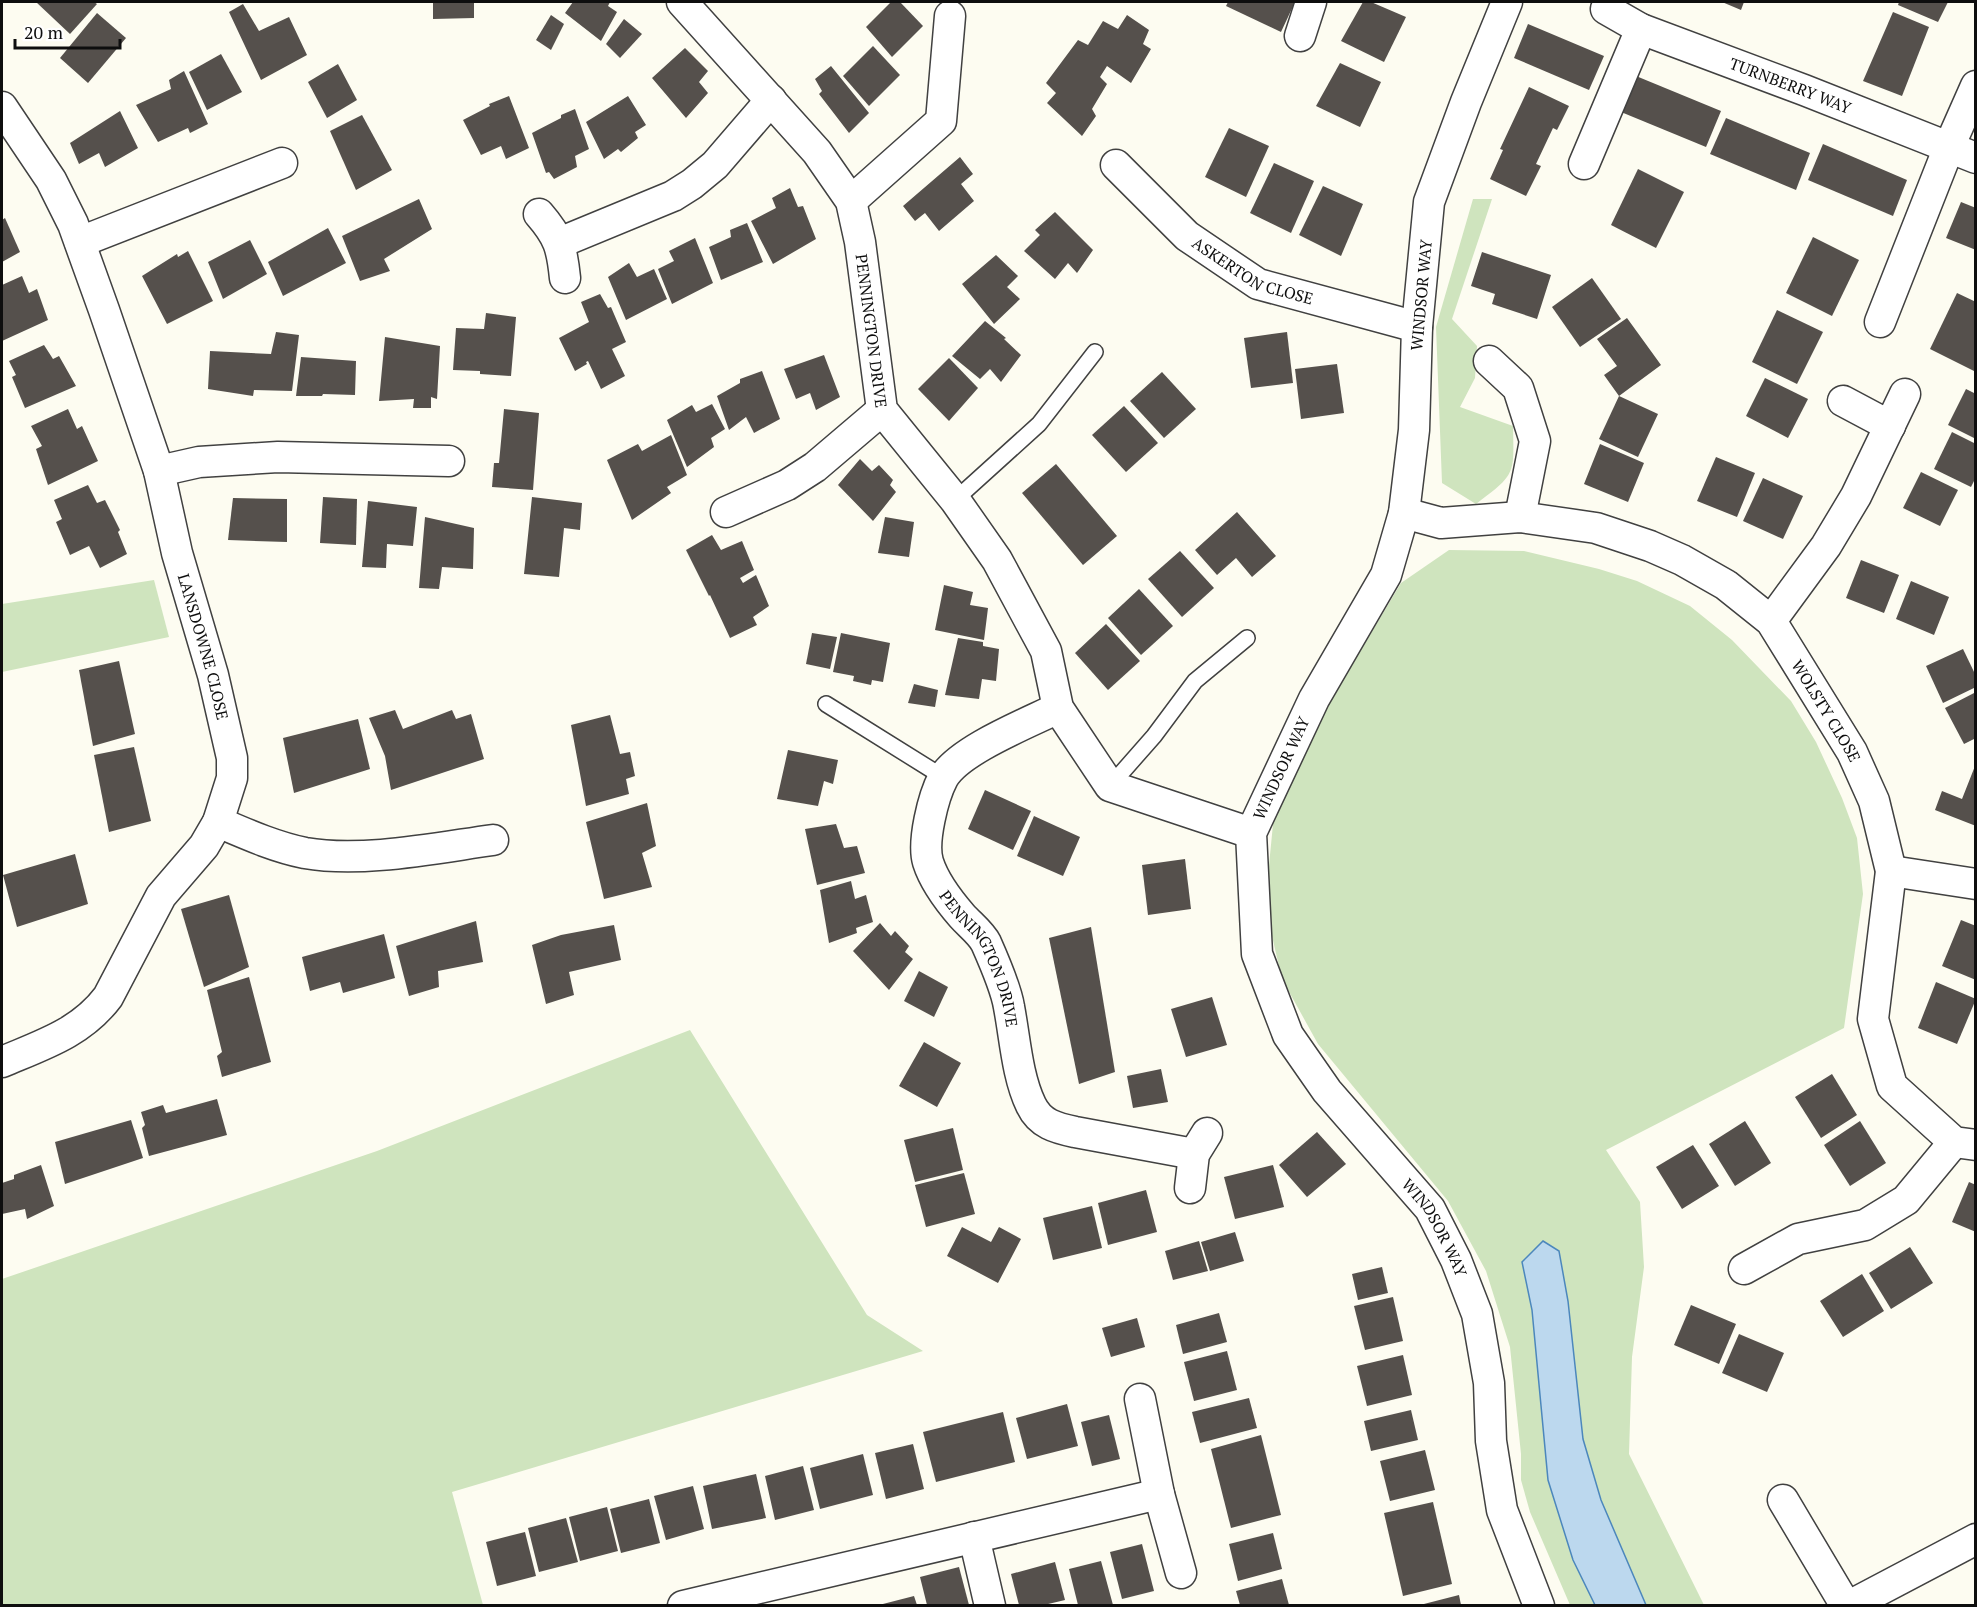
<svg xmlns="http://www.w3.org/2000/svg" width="1977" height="1607" font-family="'PT Serif',serif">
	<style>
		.green { fill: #cfe4be }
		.water { fill: #bcd8ee; stroke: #4c87bc; stroke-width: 1.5 }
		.building { fill: #55504c }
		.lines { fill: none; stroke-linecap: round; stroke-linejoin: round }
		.lane-casing { stroke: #414141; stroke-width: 18 }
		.street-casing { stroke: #414141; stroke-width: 33 }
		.lane { stroke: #fff; stroke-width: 15 }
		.street { stroke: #fff; stroke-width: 30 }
		.labels { text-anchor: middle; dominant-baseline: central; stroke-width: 6; stroke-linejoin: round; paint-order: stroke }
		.street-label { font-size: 16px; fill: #0e0e0e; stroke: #fff }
	</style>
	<rect width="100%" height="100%" fill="#fdfcf1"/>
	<!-- green -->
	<g class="green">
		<path d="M 1473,199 L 1492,199 L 1452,319 L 1477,346 L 1475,378 L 1460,407 L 1513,426 C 1514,475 1516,474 1476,504 L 1442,483 L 1436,327 Z"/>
		<polygon points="1449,550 1524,551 1599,569 1637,581 1690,606 1732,640 1791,701 1816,742 1842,798 1857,838 1863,894 1844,1028 1606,1150 1640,1202 1644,1267 1632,1357 1629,1454 1704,1605 1570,1605 1530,1512 1521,1480 1521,1454 1510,1347 1486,1271 1448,1201 1318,1044 1282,979 1265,906 1274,814 1319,720 1401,583"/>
		<polygon points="154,580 169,637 2,672 2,604"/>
		<polygon points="690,1030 867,1315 923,1351 452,1492 483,1605 2,1605 2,1279 377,1151"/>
	</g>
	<!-- water -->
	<polygon class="water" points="1543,1241 1559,1251 1568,1301 1583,1439 1601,1500 1646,1605 1595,1605 1573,1560 1548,1480 1532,1310 1522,1262"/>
	<!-- building -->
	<g class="building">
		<polygon points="36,2 94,2 97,4 70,34"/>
		<polygon points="433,2 474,2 474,18 433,19"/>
		<polygon points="573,2 610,2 608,6 617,12 601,41 565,13"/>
		<polygon points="891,2 900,2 923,26 892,57 866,27"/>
		<polygon points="1228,2 1295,2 1281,32 1226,6"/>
		<polygon points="1363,2 1371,2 1406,17 1384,62 1341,41"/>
		<polygon points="1722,2 1744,2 1741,10"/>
		<polygon points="1899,2 1948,2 1938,22 1898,5"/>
		<polygon points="243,4 259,31 289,17 307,55 261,80 229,12"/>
		<polygon points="1893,12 1929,27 1902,96 1863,81"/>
		<polygon points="97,13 126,38 88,83 60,58"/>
		<polygon points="551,15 564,24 551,50 536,40"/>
		<polygon points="1127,15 1149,30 1143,44 1151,49 1131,83 1107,66 1100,77 1107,84 1092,109 1096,116 1082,136 1047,103 1056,93 1046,83 1078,40 1088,45 1103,21 1118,29"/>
		<polygon points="624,19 642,34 620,58 606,44"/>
		<polygon points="1528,24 1604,56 1589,90 1514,58"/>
		<polygon points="873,46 900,75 869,106 843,76"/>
		<polygon points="685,48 708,71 699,82 708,93 686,118 652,78"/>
		<polygon points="221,54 242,92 207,110 189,72"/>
		<polygon points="1340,63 1381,82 1360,127 1316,106"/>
		<polygon points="338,64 357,100 327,118 308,82"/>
		<polygon points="831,66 869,113 849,133 819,94 822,91 815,79"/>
		<polygon points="184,71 208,124 190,133 188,128 158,142 136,105 171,89 169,80"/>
		<polygon points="1636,76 1721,111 1706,147 1621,112"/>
		<polygon points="1529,87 1569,106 1557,130 1553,128 1536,164 1541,166 1526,196 1490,179 1503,150 1500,149"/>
		<polygon points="509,96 529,148 506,159 501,146 481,155 463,120 490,106 489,104"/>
		<polygon points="628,96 646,125 635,132 638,138 621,152 618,149 604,159 586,122"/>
		<polygon points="575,109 589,149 575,156 577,167 554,179 549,172 546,173 532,133 561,118 561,115"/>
		<polygon points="120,111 138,148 105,167 99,153 79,164 70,143"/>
		<polygon points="362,115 392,170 356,190 330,131"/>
		<polygon points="1726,118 1810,153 1796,190 1710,154"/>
		<polygon points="1229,128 1269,146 1246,197 1205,177"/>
		<polygon points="1823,144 1907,180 1893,216 1808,180"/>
		<polygon points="960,157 973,174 961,184 974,201 939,231 925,213 915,221 903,206"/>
		<polygon points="1274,163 1314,181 1291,233 1250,213"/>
		<polygon points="1638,169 1684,192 1656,248 1611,225"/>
		<polygon points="1323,186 1363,204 1341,256 1299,235"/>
		<polygon points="790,188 798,207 803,206 816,239 773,264 751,221 776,208 772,198"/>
		<polygon points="419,199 432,229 384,259 390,271 360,281 342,236"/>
		<polygon points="1961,202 1976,208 1976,250 1946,238"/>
		<polygon points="1055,212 1093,250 1077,273 1068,263 1055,279 1024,251 1040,235 1035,230"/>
		<polygon points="5,218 20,252 2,262 2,220"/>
		<polygon points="747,223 763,262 721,280 709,247 731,237 730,230"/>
		<polygon points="328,228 346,263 283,296 268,262"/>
		<polygon points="1813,237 1859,260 1832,316 1786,293"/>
		<polygon points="695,238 713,283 672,304 658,269 674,261 669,251"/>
		<polygon points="250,240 267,274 223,299 208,262"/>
		<polygon points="188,251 213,301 167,324 142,276 177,254 178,257"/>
		<polygon points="1482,252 1551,275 1537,319 1492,304 1495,294 1471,286"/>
		<polygon points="996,255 1018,276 1007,287 1020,299 994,324 962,284"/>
		<polygon points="629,263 637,277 654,269 667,299 626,320 608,277"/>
		<polygon points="22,276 29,293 37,289 48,320 2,341 2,285"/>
		<polygon points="1592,278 1621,319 1580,347 1552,307"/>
		<polygon points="1957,293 1976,302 1976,372 1930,349"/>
		<polygon points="600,294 608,308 611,307 626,342 612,349 625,376 601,389 588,361 586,362 587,364 575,371 559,338 589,322 581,302"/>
		<polygon points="1777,310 1823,332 1797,384 1752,362"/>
		<polygon points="486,313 516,317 511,376 480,374 480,371 453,370 456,328 484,329"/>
		<polygon points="1627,318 1661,365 1619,396 1604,375 1617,366 1597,339"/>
		<polygon points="985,321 1006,338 1004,339 1021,355 1001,382 990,369 980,379 952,356"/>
		<polygon points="276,332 299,335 292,391 254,390 253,396 208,389 210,351 271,354"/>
		<polygon points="1287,332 1293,383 1251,388 1244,338"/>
		<polygon points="385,337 440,346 437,399 431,397 431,408 413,408 414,399 379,401"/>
		<polygon points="44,345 53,359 59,356 76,386 25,408 12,377 16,375 9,361"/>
		<polygon points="824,355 840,397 816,410 810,393 796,399 784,369"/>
		<polygon points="301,357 356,361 355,395 323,394 322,396 296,396"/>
		<polygon points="949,358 978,388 949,421 918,389"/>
		<polygon points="1337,364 1344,413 1301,419 1295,369"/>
		<polygon points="762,371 780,419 754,433 746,417 729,430 717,396 740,383 740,379"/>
		<polygon points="1162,372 1196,409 1164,438 1130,401"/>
		<polygon points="1765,378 1808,399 1788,438 1746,416"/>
		<polygon points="1966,389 1976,394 1976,439 1948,425"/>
		<polygon points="1619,396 1658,414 1638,457 1599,439"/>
		<polygon points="712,404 725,429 711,438 714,447 687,467 667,420 692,405 696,412"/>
		<polygon points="1124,406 1158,443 1126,472 1092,435"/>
		<polygon points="68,409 77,429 82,426 98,461 48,485 36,449 42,446 31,426"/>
		<polygon points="504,409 539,413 533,490 492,487 494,463 499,463"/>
		<polygon points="1952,432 1976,444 1976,477 1971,487 1934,469"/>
		<polygon points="671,435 687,475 667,487 671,493 632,520 607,460 638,444 642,451"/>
		<polygon points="1600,444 1644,463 1628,502 1584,484"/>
		<polygon points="1716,457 1755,473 1737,517 1697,501"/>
		<polygon points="860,459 872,471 879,465 893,480 890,485 896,492 873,521 838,485"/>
		<polygon points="1056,464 1117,536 1083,565 1022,493"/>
		<polygon points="1921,472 1958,490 1940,526 1903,508"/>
		<polygon points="1763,478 1803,496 1783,539 1743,521"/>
		<polygon points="88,485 97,503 105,500 120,530 118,532 127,554 100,568 89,546 70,555 56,522 62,519 54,500"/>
		<polygon points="323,497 357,499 356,545 320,543"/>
		<polygon points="532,497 582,503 580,530 564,528 559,577 524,574"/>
		<polygon points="233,498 287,499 287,542 228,540"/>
		<polygon points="368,501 417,507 413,546 387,544 386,568 362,567"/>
		<polygon points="1237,512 1276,556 1252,577 1236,558 1217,575 1195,550"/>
		<polygon points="425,517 474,528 473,569 442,567 439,589 419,588"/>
		<polygon points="885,517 914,522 909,557 878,553"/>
		<polygon points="712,535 721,550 742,541 754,570 740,578 743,583 756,575 769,606 753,617 757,625 730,638 710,595 709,596 686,550"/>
		<polygon points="1180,551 1214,588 1182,617 1148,579"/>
		<polygon points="1861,560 1899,575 1884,613 1846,598"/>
		<polygon points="1911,581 1949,597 1934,635 1896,619"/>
		<polygon points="944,585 973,592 970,605 988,608 984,640 935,630"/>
		<polygon points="1139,589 1173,626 1141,655 1108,618"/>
		<polygon points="1106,624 1140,661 1108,690 1075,653"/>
		<polygon points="812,633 837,637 830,669 806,664"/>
		<polygon points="841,633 890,643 883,682 872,680 871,685 853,681 854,676 833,672"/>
		<polygon points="958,638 983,642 983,646 999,649 996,681 982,679 979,699 945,695"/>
		<polygon points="1963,649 1976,676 1976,687 1943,703 1926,666"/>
		<polygon points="119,661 135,734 93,746 79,670"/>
		<polygon points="914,684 938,690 935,707 908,703"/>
		<polygon points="1976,692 1976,738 1964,744 1945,708"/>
		<polygon points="395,710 403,729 452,710 456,719 471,714 484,759 391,790 385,756 369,718"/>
		<polygon points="610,715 620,754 630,752 635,776 626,779 629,794 586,806 571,725"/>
		<polygon points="358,719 370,769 294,793 283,738"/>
		<polygon points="134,747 151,821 109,832 94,755"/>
		<polygon points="788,750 838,760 833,784 824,781 818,806 777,799"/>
		<polygon points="1975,766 1976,826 1935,810 1942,791 1962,799"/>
		<polygon points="985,790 1031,811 1013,850 968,829"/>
		<polygon points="647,803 656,846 642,853 652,887 604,899 586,822"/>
		<polygon points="1034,816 1080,837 1063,876 1017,856"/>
		<polygon points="836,824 844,848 857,846 865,873 817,885 805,829"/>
		<polygon points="75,854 88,904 17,927 3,875"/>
		<polygon points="1185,859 1191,909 1148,915 1142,865"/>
		<polygon points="851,881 855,899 866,895 873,922 856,928 857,933 829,943 820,890"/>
		<polygon points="229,895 249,967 204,987 181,909"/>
		<polygon points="1961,920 1976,926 1976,980 1942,966"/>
		<polygon points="476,921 483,962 438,971 439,987 409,996 396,946"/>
		<polygon points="880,923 891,936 895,931 909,946 905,952 913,959 889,990 853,951"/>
		<polygon points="614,925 621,960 569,972 574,995 546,1004 532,945 561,935"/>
		<polygon points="1091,927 1115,1072 1079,1084 1049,938"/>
		<polygon points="384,934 395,978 343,993 340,982 310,991 302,957"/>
		<polygon points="919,971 948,987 934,1017 904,1001"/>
		<polygon points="249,977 271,1062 222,1077 217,1056 222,1052 207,990"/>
		<polygon points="1936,982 1976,999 1957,1044 1918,1028"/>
		<polygon points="1212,997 1227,1045 1186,1057 1171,1009"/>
		<polygon points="924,1042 961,1063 937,1107 899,1086"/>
		<polygon points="1161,1069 1168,1102 1133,1108 1127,1076"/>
		<polygon points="1832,1074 1857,1115 1821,1138 1795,1097"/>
		<polygon points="217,1099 227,1135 149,1156 142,1128 145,1125 141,1112 163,1105 166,1113"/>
		<polygon points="131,1120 143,1158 65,1184 55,1142"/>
		<polygon points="1745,1121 1771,1163 1735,1186 1709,1144"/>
		<polygon points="1860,1121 1886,1163 1850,1186 1824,1145"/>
		<polygon points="953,1128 963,1170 915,1182 904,1140"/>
		<polygon points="1317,1132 1346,1164 1307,1197 1279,1165"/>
		<polygon points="1693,1145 1719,1186 1682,1209 1656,1167"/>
		<polygon points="41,1165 54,1206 27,1219 25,1209 2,1214 2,1183 14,1179 14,1175"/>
		<polygon points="1273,1165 1284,1207 1235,1219 1224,1177"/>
		<polygon points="964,1173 975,1214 926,1227 915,1185"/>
		<polygon points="1969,1182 1976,1185 1976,1232 1952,1222"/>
		<polygon points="1146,1190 1157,1232 1108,1245 1098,1203"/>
		<polygon points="1092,1206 1102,1248 1053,1260 1043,1218"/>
		<polygon points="962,1227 991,1242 999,1227 1021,1239 998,1283 947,1256"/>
		<polygon points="1235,1232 1244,1261 1210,1271 1201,1242"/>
		<polygon points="1199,1241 1208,1271 1173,1280 1165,1251"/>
		<polygon points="1910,1247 1933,1283 1891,1309 1869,1273"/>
		<polygon points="1382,1267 1388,1293 1358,1300 1352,1274"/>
		<polygon points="1862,1274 1884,1311 1843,1337 1820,1301"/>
		<polygon points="1393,1297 1403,1341 1365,1350 1354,1306"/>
		<polygon points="1691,1305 1736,1324 1719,1364 1674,1345"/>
		<polygon points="1219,1313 1227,1342 1183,1354 1176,1325"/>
		<polygon points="1137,1318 1145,1347 1111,1357 1102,1328"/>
		<polygon points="1739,1334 1784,1353 1767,1392 1722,1373"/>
		<polygon points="1227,1351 1237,1390 1194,1401 1184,1362"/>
		<polygon points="1403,1355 1412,1395 1367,1406 1357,1366"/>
		<polygon points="1249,1398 1257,1428 1200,1443 1192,1412"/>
		<polygon points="1067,1404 1078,1446 1027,1459 1016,1418"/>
		<polygon points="1411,1410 1418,1440 1371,1451 1364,1421"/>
		<polygon points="1003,1412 1015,1462 936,1482 923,1432"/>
		<polygon points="1109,1415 1120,1459 1092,1466 1081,1422"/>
		<polygon points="1261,1435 1281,1515 1231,1528 1211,1449"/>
		<polygon points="913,1444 924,1489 886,1499 875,1453"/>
		<polygon points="1425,1450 1435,1490 1390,1501 1380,1461"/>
		<polygon points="863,1454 873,1495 820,1509 810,1468"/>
		<polygon points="803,1466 814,1510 775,1520 765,1476"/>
		<polygon points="756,1474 766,1518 712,1529 703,1486"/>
		<polygon points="693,1486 704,1529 666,1540 654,1496"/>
		<polygon points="649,1499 660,1543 621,1553 610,1509"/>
		<polygon points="1433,1502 1452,1584 1403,1596 1384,1513"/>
		<polygon points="607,1507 618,1551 580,1561 569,1517"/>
		<polygon points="566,1518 578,1562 539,1572 528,1528"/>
		<polygon points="525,1532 536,1576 497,1586 486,1542"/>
		<polygon points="1273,1533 1282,1569 1238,1581 1229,1544"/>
		<polygon points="1142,1544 1154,1591 1122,1599 1110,1552"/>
		<polygon points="1101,1561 1113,1605 1078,1605 1069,1569"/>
		<polygon points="1055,1562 1065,1600 1044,1605 1019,1605 1011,1574"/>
		<polygon points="959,1567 969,1605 927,1605 920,1577"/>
		<polygon points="1282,1579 1289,1605 1240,1605 1236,1591"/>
		<polygon points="1459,1595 1461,1605 1420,1605"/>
		<polygon points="914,1596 917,1605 879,1605"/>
	</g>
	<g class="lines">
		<!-- lane casing -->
		<g class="lane-casing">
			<g id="lane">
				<polyline points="955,500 1039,424 1095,352"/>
				<polyline points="826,704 943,777"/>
				<polyline points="1110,786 1154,736 1195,681 1247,638"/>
			</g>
		</g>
		<!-- street casing -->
		<g class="street-casing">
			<g id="street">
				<path id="s1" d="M 682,2 L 817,152 L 851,201 L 860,242 L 882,410 L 955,500 L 997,560 L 1046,651 L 1058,708 L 1110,786 L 1251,833"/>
				<path id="s2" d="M 1507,2 L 1466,102 L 1429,202 L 1417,327 L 1414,430 L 1404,513 L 1386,575 L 1314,699 L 1251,833 L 1257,954 L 1288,1035 L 1327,1091 L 1430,1209 L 1456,1260 L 1477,1314 L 1489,1383 L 1491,1441 L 1502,1510 L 1539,1606"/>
				<path id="s3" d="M 1606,9 L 1641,29 L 1804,90 L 1976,158"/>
				<polyline points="1300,36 1311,2"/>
				<path id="s4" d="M 2,107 L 51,180 L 73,224 L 104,310 L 159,471 L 177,553 L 213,675 L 232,758 L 232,778 L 218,822 L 204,846 L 161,896 L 108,997 C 81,1033 42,1045 2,1062"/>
				<polyline points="1584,164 1641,29"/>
				<path id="s5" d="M 1116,165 L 1187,236 L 1258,284 L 1417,327"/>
				<polyline points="851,201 941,121 950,16"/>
				<path d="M 539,214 C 559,237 562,248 565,278"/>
				<polyline points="80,242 282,163"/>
				<polyline points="559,243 673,196 692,184 715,165 771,100"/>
				<polyline points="1880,322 1949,147 1976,86"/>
				<polyline points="1489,361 1518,388 1535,441 1520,517"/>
				<polyline points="1843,401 1890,426"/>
				<polyline points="159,471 199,462 278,457 449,461"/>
				<polyline points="726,512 787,485 815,467 882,410"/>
				<path id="s6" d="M 1404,513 L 1441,523 L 1520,517 L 1596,528 L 1650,546 L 1682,560 L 1726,585 L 1771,621 L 1852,752 L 1874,801 L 1891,871 L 1873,1019 L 1892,1086 L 1954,1142 L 1976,1145"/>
				<polyline points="1771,621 1826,546 1856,496 1905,394"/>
				<path id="s7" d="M 1058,708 C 1028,723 959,750 943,778 C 933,797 922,842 928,862 C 934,881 949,901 962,916 C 969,924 981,933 986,943 C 994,961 1006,988 1009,1007 C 1015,1038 1017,1076 1031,1105 C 1040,1124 1056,1128 1075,1132 L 1194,1154"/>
				<path d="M 218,822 C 246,834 275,847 305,853 C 362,863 435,848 493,840"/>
				<polyline points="1891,871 1976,884"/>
				<polyline points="1190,1188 1194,1154 1207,1133"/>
				<polyline points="1744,1269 1798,1239 1865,1225 1906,1200 1954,1142"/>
				<polyline points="1140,1399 1159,1494 1181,1573"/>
				<polyline points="1783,1500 1846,1606"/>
				<polyline points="974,1537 990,1606"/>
				<polyline points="683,1606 1159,1494"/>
				<polyline points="1849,1606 1976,1539"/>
			</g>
		</g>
		<!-- lane -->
		<use href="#lane" class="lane"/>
		<!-- street -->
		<use href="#street" class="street"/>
	</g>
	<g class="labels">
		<!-- street labels -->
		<g class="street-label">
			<text stroke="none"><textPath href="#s3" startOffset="200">TURNBERRY WAY</textPath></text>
			<text stroke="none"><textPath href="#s5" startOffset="176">ASKERTON CLOSE</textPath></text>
			<text transform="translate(1421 295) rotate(-85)">WINDSOR WAY</text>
			<text stroke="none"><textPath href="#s1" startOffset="393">PENNINGTON DRIVE</textPath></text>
			<text stroke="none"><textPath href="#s4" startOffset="580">LANSDOWNE CLOSE</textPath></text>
			<text stroke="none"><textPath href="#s6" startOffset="500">WOLSTY CLOSE</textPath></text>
			<text transform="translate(1281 768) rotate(-65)">WINDSOR WAY</text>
			<text stroke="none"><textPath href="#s7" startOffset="334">PENNINGTON DRIVE</textPath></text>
			<text stroke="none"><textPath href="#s2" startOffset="1334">WINDSOR WAY</textPath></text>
		</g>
	</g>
	<!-- border -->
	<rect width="1977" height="1607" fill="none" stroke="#0e0e0e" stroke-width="6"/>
	<!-- scale -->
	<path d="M15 39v9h105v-9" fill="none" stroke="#0e0e0e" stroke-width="3"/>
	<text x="24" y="39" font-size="18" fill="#0e0e0e" stroke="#ffffff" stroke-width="4.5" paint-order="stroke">20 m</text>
</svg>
